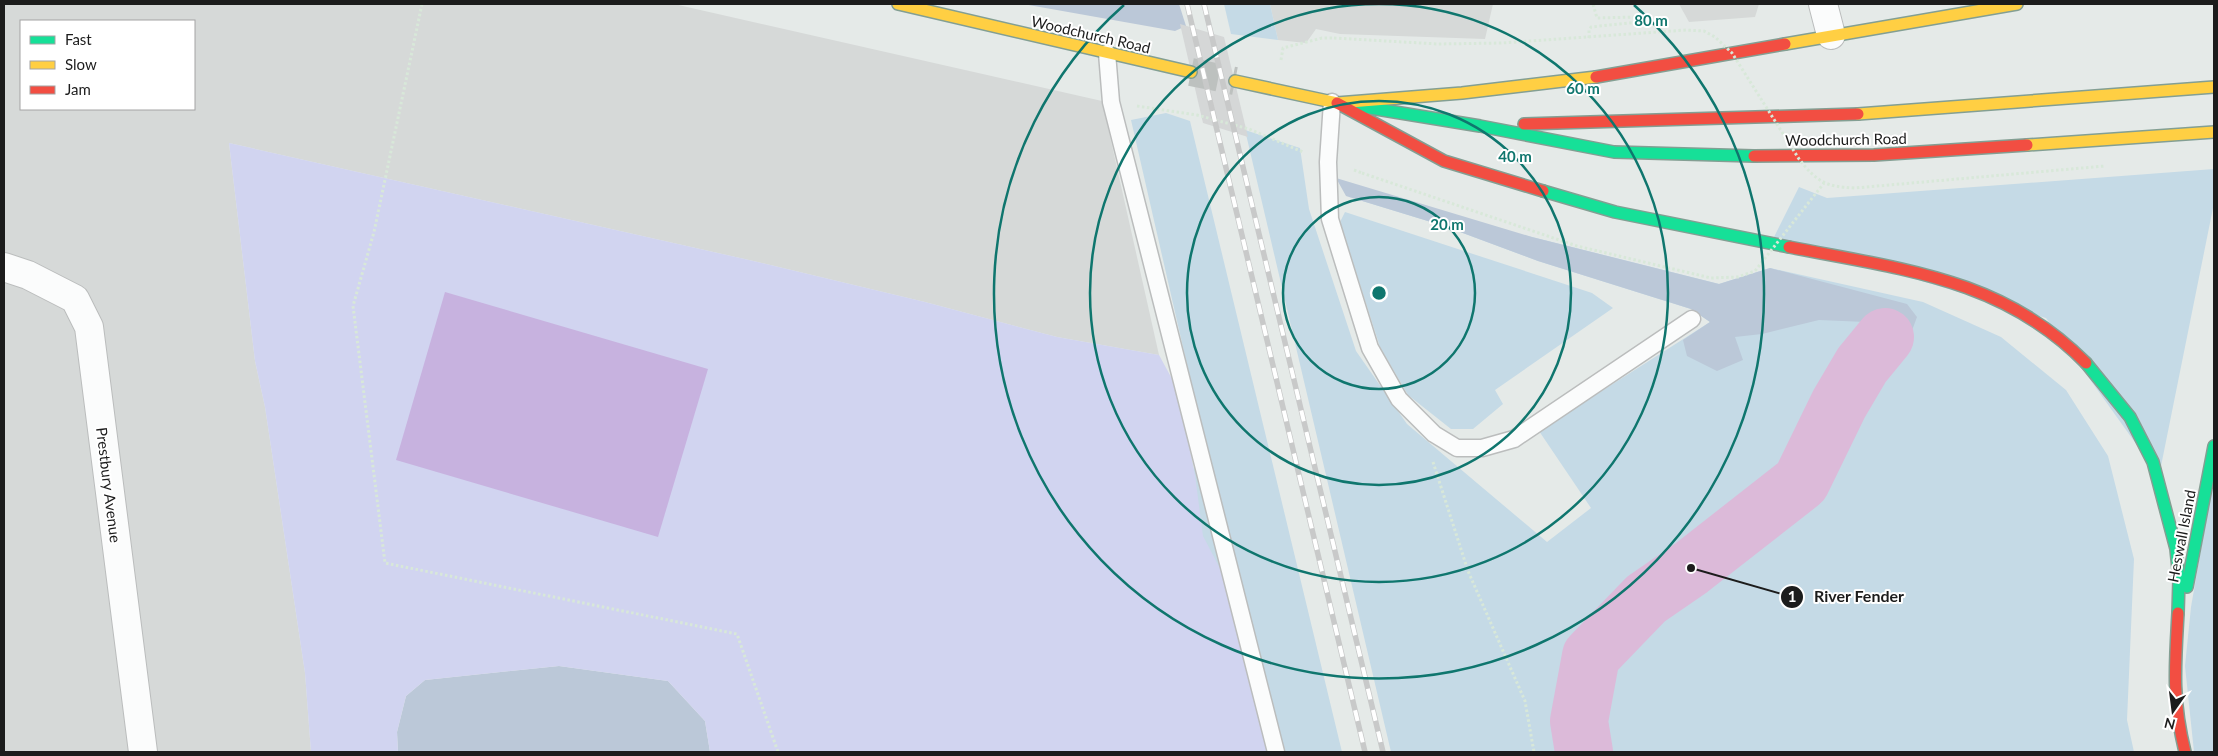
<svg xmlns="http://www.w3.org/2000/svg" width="2218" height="756" font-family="Lato,sans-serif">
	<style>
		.residential { fill: #d6d9d8; fill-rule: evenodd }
		.grass { fill: #c5dae6 }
		.forest { fill: #bbc8d8 }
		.park { fill: #d1d4f0 }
		.pitch { fill: #c7b2df }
		.pier { fill: #d5d7d7 }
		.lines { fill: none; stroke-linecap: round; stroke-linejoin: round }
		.river { stroke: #dcbad9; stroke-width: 58 }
		.highway-tunnel { stroke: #bdc1bf; stroke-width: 28; stroke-dasharray: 28 14; stroke-linecap: butt }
		.lane-casing { stroke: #bbbdbd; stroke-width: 19 }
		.street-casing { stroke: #bbbdbd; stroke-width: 30 }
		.fast-casing { stroke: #839f93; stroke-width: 14 }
		.slow-casing { stroke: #839f93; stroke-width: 14 }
		.jam-casing { stroke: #839f93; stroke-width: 14 }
		.path { stroke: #d8e8d9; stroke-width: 3; stroke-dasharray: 2.5 2.5; stroke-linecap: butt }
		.lane { stroke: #fbfcfc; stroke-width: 16 }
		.street { stroke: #fbfcfc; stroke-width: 28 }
		.fast { stroke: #16e098; stroke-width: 11 }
		.slow { stroke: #ffcf43; stroke-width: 11 }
		.jam { stroke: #f24e42; stroke-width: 11 }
		.rail-casing { stroke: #c8c9c9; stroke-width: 5.5 }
		.rail { stroke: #fff; stroke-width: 4; stroke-dasharray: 11; stroke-linecap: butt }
		.path-bridge { stroke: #d8e8d9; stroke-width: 3; stroke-dasharray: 2.5 2.5; stroke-linecap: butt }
		.ring { fill: none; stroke: #0f766e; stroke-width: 2.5 }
		.labels { text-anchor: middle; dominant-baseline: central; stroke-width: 4; stroke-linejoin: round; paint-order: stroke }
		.street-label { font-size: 15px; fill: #1c1c1c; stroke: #fff }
		.centre { fill: #0f766e; stroke: #fff; stroke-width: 2.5 }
		.ring-label { font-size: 15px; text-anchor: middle; font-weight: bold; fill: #0f766e; stroke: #fff; stroke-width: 4; stroke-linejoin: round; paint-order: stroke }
		.leader { fill: none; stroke: #1c1c1c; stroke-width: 2 }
		.callout-dot { fill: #1c1c1c; stroke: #fff; stroke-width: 2 }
		.mark-label { font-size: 15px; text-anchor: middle; font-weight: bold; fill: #fff }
		.callout-label { font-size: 16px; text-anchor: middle; font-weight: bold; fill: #1c1c1c; stroke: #fff; stroke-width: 4; stroke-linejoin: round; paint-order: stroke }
	</style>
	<rect width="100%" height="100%" fill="#e5eae8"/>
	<!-- residential -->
	<g class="residential">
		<path d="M 4,4 L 674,4 L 1102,101 L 1159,355 L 1057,337 L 925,302 L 749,260 L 229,143 L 255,361 L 265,407 L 305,673 L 311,752 L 4,752 ZM 21,21 L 194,21 L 194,109 L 21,109 Z"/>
		<polygon points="1270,4 1493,4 1485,39 1340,34 1316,29 1306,43 1278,40"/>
		<polygon points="1679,4 1759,4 1755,17 1689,22"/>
	</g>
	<!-- grass -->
	<g class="grass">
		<polygon points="1224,4 1270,4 1278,40 1231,34"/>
		<polygon points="1166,113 1190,121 1342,752 1221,752 1177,388 1194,471 1191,382 1131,120"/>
		<polygon points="1245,130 1300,148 1309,209 1356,351 1407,424 1547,542 1591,508 1539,431 1710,322 1691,309 1538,261 1444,226 1346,196 1532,237 1719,284 1770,268 1923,302 2001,337 2066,390 2108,456 2134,559 2127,720 2134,752 1391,752"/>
		<polygon points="2214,169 2214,203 2159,476 2046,318 1774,237 1799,187 1827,198"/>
		<polygon points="1345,212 1592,293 1613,308 1495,390 1503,404 1473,429 1451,429 1408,395 1380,347 1340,222"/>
		<polygon points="2214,475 2214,752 2194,752 2185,666 2191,607"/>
	</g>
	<!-- forest -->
	<g class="forest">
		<polygon points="1023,4 1179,4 1186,26 1175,31"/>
		<polygon points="1336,178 1532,237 1719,284 1770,268 1907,304 1917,317 1907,344 1866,322 1819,320 1762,334 1735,337 1743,360 1717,371 1687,356 1683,340 1710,322 1691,309 1538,261 1444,226 1346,196"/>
		<polygon points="559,666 668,681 705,721 710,752 398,752 397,732 406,696 425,680"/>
	</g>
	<!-- park -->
	<polygon class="park" points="229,143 749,260 925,302 1057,337 1159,355 1177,388 1195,475 1203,536 1227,582 1269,752 710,752 705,721 668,681 559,666 425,680 406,696 397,732 398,752 311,752 305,673 265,407 255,361"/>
	<!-- pitch -->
	<polygon class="pitch" points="445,292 708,369 658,537 396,460"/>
	<!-- pier -->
	<polygon class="pier" points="1180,24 1224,37 1248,137 1203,123"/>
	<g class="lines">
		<!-- river -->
		<polyline class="river" points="1584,752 1579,721 1591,656 1646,599 1691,568 1801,482 1839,404 1862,365 1885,337"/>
		<!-- highway-tunnel -->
		<polyline class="highway-tunnel" points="1191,72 1235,81"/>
		<!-- lane casing -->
		<g class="lane-casing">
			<g id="lane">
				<polyline points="1107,53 1111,102 1276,752"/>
				<polyline points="1332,102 1328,162 1330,219 1370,348 1399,399 1434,434 1457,448 1482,448 1514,439 1692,319"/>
			</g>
		</g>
		<!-- street casing -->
		<g class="street-casing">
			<g id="street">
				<polyline points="1823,4 1831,35"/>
				<polyline points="4,267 28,275 75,299 89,327 143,752"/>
			</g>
		</g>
		<!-- fast casing -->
		<g class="fast-casing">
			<g id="fast">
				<polyline points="1358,106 1480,126 1614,152 1754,156"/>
				<polyline points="1543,191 1615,212 1789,247"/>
				<polyline points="2086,363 2130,417 2153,462 2176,549 2179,579 2178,613"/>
				<polyline points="2187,587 2214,446"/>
			</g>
		</g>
		<!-- slow casing -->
		<g class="slow-casing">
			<g id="slow">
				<polyline points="898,4 1191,72"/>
				<polyline points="1785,44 2017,4"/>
				<polyline points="1235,81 1337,103 1462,93 1596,77"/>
				<polyline points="1858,114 2214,87"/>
				<polyline points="2027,145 2214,132"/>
			</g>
		</g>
		<!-- jam casing -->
		<g class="jam-casing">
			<g id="jam">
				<polyline points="1596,77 1785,44"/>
				<polyline points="1337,103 1444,161 1543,191"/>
				<polyline points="1524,124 1858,114"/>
				<polyline points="1754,156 1874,155 2027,145"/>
				<path d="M 1789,247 C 1900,269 2003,278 2086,363"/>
				<path d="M 2178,613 C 2175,666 2172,699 2185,752"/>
			</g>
		</g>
		<!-- path -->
		<g class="path">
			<polyline points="422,4 374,232 353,306 385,563 737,634 778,752"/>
			<polyline points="1589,38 1589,30 1591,27 1638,22 1636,17 1597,18 1593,4"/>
			<polyline points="1281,60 1283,48 1322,38 1334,38"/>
			<polyline points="1137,106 1197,115 1249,129 1303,152"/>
			<polyline points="1354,170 1362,173"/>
			<polyline points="1433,462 1468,571 1525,701 1534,752"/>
		</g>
		<!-- lane -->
		<use href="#lane" class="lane"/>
		<!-- street -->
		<use href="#street" class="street"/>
		<!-- fast -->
		<use href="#fast" class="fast"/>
		<!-- slow -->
		<use href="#slow" class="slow"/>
		<!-- jam -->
		<use href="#jam" class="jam"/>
		<!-- rail casing -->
		<g class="rail-casing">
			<g id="rail">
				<polyline points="1187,4 1365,752"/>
				<polyline points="1204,4 1383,752"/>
			</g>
		</g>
		<!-- rail -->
		<use href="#rail" class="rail"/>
		<!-- path-bridge -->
		<g class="path-bridge">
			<path d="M 1334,38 L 1438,44 L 1502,43 L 1686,30 L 1704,31 L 1715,37 L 1732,53 L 1799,159 C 1817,182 1826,187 1855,188 L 2105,166"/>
			<polyline points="1362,173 1577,246 1711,278 1738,277 1755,271 1824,183"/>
		</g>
	</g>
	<!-- distance rings -->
	<g class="ring">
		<circle cx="1379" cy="293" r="96"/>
		<circle cx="1379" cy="293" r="192"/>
		<circle cx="1379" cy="293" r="289"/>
		<path d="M1634 5A385 385 0 1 1 1124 5"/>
	</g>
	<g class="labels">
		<!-- street labels -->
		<g class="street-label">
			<text transform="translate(1091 34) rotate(13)">Woodchurch Road</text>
			<text transform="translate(1846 139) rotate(-1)">Woodchurch Road</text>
			<text transform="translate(109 485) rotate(83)">Prestbury Avenue</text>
			<text transform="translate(2181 536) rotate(-79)">Heswall Island</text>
		</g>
	</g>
	<circle cx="1379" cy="293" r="8" class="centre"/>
	<g class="ring-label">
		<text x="1651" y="26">80 m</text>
		<text x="1583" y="94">60 m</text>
		<text x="1515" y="162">40 m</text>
		<text x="1447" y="230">20 m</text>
	</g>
	<!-- callouts -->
	<path class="leader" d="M1691 568L1792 597"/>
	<g class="callout-dot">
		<circle cx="1691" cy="568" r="5"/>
		<circle cx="1792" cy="597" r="12"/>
	</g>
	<g class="mark-label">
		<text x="1792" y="602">1</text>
	</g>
	<g class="callout-label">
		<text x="1859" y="602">River Fender</text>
	</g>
	<!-- border -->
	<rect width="2218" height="756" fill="none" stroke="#1c1c1c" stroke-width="10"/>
	<!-- legend -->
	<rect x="20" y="20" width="175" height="90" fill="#ffffff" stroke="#a4a4a4"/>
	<rect x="30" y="36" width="25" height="8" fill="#16e098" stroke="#a4a4a4"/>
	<text x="65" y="45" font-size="15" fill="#1c1c1c">Fast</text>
	<rect x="30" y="61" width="25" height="8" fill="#ffcf43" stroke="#a4a4a4"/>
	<text x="65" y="70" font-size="15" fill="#1c1c1c">Slow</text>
	<rect x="30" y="86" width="25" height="8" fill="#f24e42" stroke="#a4a4a4"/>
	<text x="65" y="95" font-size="15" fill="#1c1c1c">Jam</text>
	<!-- north arrow -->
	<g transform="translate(2173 711) rotate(194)" stroke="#ffffff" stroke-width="4" paint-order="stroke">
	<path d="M0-4L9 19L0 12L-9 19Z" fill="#1c1c1c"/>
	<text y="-8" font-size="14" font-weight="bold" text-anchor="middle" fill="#1c1c1c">N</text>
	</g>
</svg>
